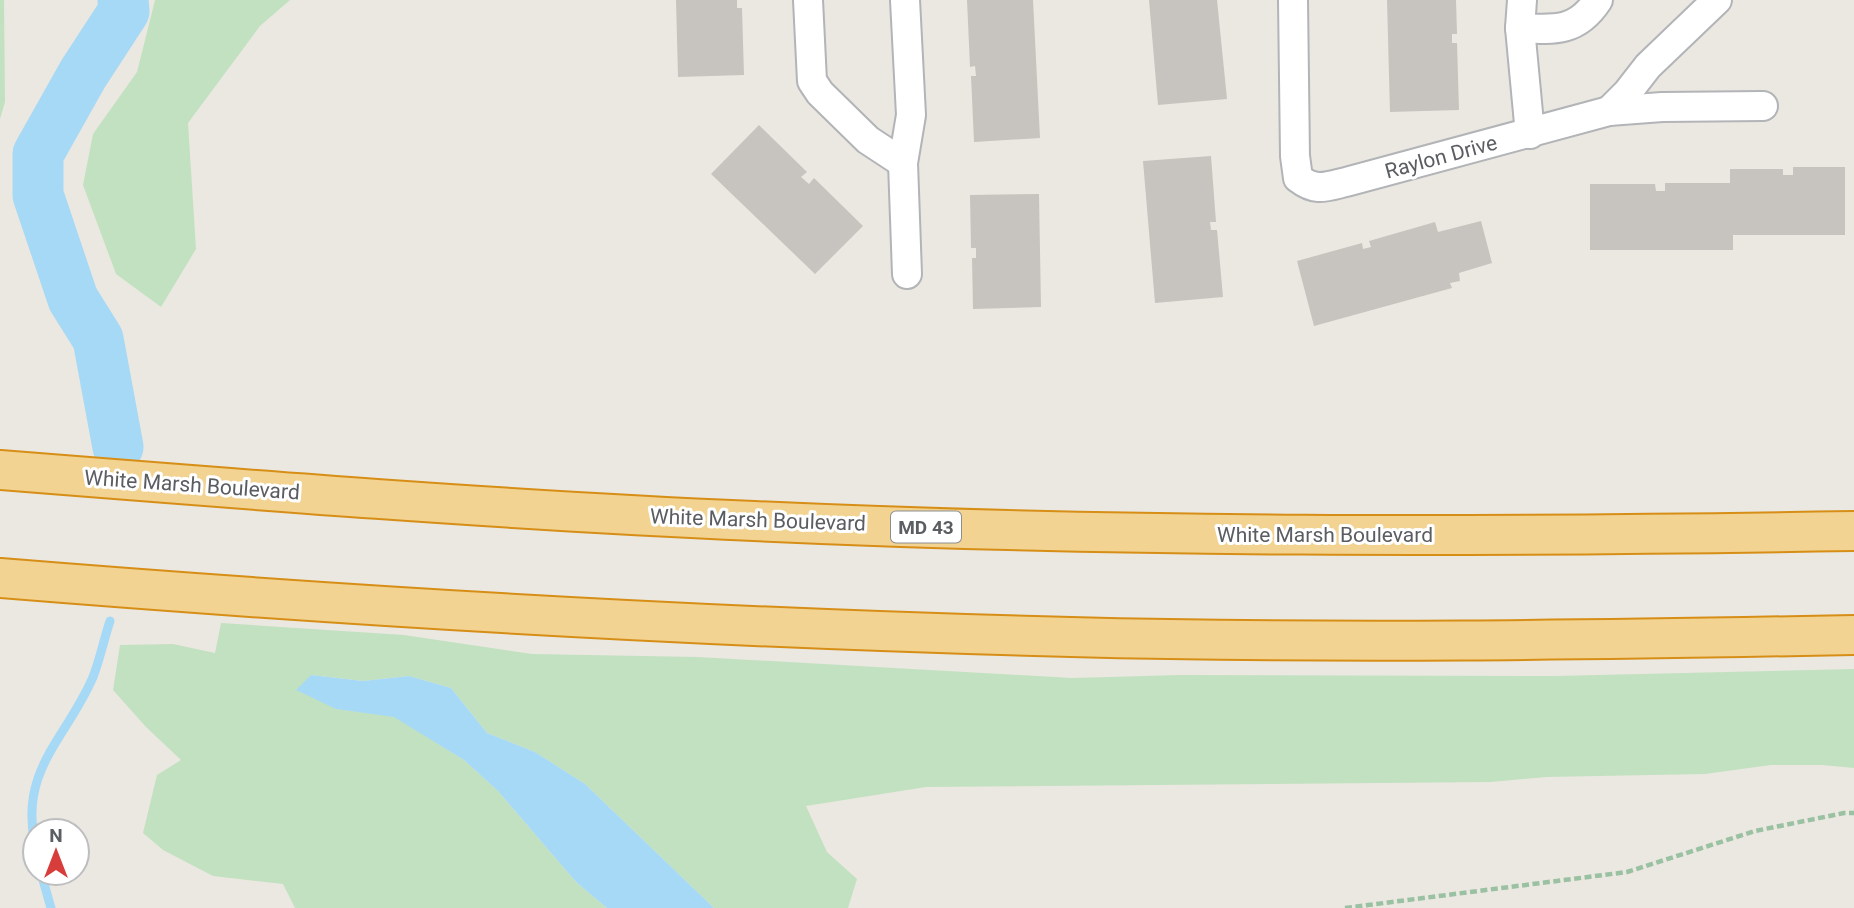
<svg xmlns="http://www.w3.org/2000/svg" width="1854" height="908" font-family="Roboto,sans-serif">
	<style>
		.green { fill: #c2e1c0 }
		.water { fill: #a6d9f6 }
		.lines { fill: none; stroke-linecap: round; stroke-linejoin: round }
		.stream { stroke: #a6d9f6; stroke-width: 9 }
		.river { stroke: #a6d9f6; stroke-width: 51 }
		.building { fill: #c7c3be }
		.street-casing { stroke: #b2b4b8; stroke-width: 32 }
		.highway-casing { stroke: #d78e16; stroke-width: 42 }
		.path { stroke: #9ac1a2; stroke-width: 4.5; stroke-dasharray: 7 3.5; stroke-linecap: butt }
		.street { stroke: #fff; stroke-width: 28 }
		.highway { stroke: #f2d392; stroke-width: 38 }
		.labels { text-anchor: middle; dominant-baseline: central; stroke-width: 6; stroke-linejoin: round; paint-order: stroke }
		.shield { fill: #fff; stroke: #8c8e90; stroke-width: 2 }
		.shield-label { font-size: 19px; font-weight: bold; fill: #5a5d61 }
		.street-label { font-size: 21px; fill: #5a5d61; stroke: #fff }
	</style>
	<rect width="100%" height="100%" fill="#ebe8e1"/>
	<!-- green -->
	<g class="green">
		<polygon points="0,0 4,0 5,102 0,119"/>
		<polygon points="155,0 290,0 260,26 188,123 196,249 161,307 116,274 83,185 93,134 137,72"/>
		<polygon points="221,623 404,635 532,654 698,657 1072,678 1180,675 1555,676 1854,669 1854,768 1822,765 1771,765 1705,774 1546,777 1491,782 926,787 806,806 827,852 857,879 848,908 714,908 585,784 535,752 487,733 451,688 409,676 363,681 311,675 336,709 394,716 464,760 498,791 576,882 607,908 295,908 283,884 213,876 163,850 143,833 157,775 181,760 146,727 113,690 120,645 173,644 215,653"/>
	</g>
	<!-- water -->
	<polygon class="water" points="311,675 363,681 409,676 451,688 487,733 535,752 585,784 714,908 607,908 576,882 498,791 464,760 394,717 336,709 296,690"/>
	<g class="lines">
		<!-- stream -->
		<g class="stream">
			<path d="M 35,844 C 19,769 67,738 93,677 C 100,659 104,639 110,621"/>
			<polyline points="41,873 51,908"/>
		</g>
		<!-- river -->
		<polyline class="river" points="118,447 98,339 73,299 38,195 38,154 83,74 124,11 123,0"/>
	</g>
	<!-- building -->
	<g class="building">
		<polygon points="676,0 737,0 737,8 742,8 744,75 678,77"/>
		<polygon points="967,0 1033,0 1040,138 974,142 971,76 976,76 975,66 970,67"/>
		<polygon points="1149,0 1217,0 1227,99 1158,105"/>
		<polygon points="1387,0 1456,0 1457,34 1452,34 1452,43 1457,43 1459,110 1390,112"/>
		<polygon points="759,125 807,172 801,177 809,184 814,178 863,226 815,274 711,174"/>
		<polygon points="1211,156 1216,222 1210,222 1211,230 1217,230 1223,297 1155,303 1143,161"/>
		<polygon points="1793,167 1845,167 1845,235 1733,235 1733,250 1590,250 1590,184 1655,184 1656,191 1665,191 1665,183 1730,183 1730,169 1783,169 1783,175 1793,175"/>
		<polygon points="1039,194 1041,307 973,309 972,258 976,258 976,248 971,248 970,195"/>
		<polygon points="1481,221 1492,263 1459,273 1460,281 1450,283 1452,288 1314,326 1297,261 1362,243 1363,249 1371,247 1369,241 1435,222 1438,232"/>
	</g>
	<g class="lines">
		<!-- street casing -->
		<g class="street-casing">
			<g id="street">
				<polyline points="808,0 812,81 820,93 868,140 903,163"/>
				<polyline points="905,0 911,115 903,163 907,274"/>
				<path d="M 1293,0 L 1295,156 L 1298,178 C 1316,192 1325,187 1346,182 L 1609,111 L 1662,107 L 1763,106"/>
				<polyline points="1522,0 1520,28 1530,134"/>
				<path d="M 1520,28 C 1555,30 1577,32 1598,0"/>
				<polyline points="1609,111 1627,93 1648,66 1717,0"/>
			</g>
		</g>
		<!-- highway casing -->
		<g class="highway-casing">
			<g id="highway">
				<path d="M 0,470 C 251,490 502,510 754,521 C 1120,538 1487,537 1854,531"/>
				<path d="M 0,578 C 356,607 713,628 1071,637 C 1332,644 1593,640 1854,635"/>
			</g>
		</g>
		<!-- path -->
		<polyline class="path" points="1345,908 1627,872 1755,831 1844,813 1854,813"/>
		<!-- street -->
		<use href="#street" class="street"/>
		<!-- highway -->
		<use href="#highway" class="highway"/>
	</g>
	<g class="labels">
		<!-- shield labels -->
		<rect class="shield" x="891" y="511.5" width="70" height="31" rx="5"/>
		<g class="shield-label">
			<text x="926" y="527">MD 43</text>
		</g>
		<!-- street labels -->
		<g class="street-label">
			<text transform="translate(1441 157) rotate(-15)">Raylon Drive</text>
			<text transform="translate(192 485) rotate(4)">White Marsh Boulevard</text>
			<text transform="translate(758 520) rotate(2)">White Marsh Boulevard</text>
			<text x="1325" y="535">White Marsh Boulevard</text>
		</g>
	</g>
	<!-- north arrow -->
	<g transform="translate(56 852)"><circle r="33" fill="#ffffff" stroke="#bdbec0" stroke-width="2"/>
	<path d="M0-5L12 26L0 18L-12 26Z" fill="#d73d3b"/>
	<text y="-10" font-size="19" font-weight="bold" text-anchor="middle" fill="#5a5d61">N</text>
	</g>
</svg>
